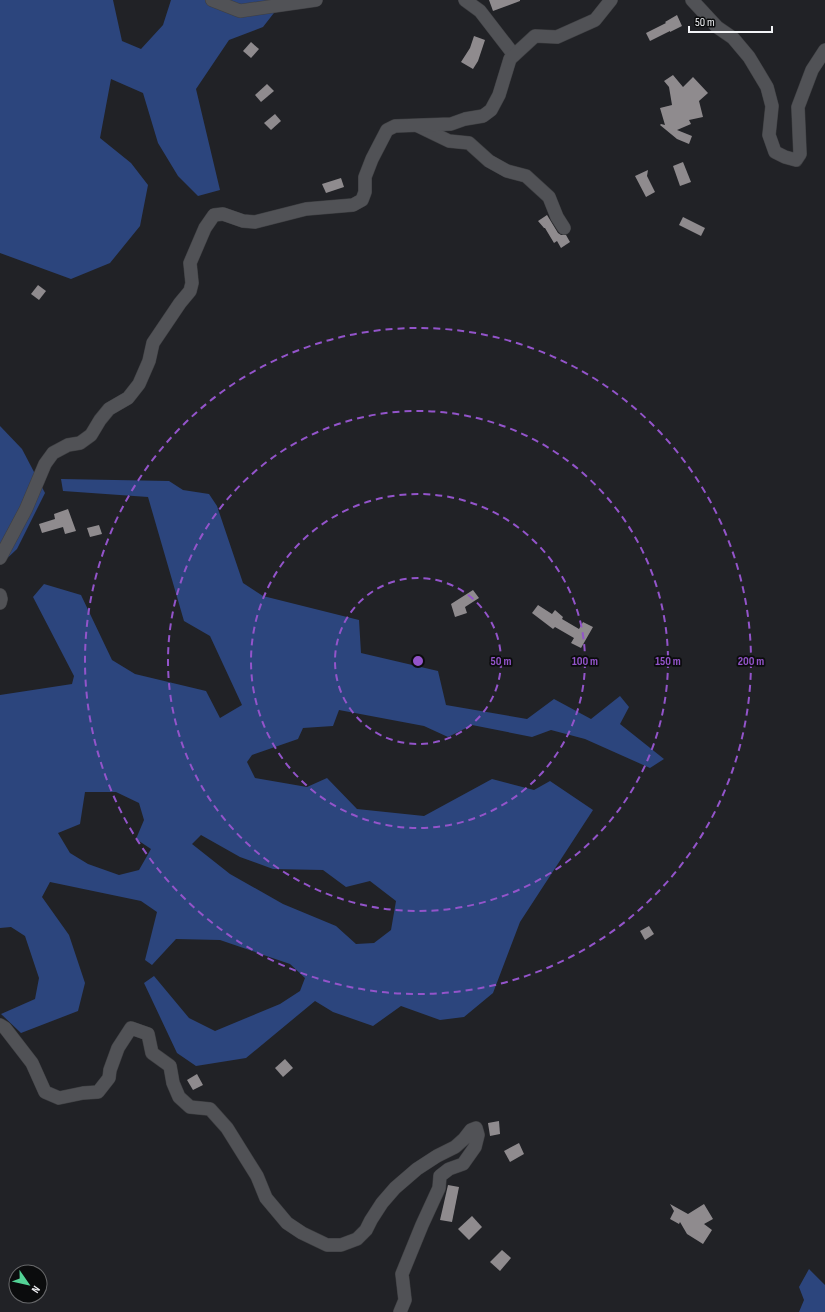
<svg xmlns="http://www.w3.org/2000/svg" width="825" height="1312" font-family="'Sofia Sans Condensed',sans-serif">
	<style>
		.forest { fill: #2c457d; fill-rule: evenodd }
		.building { fill: #8f8b8e }
		.lines { fill: none; stroke-linecap: round; stroke-linejoin: round }
		.minor-casing { stroke: #3e3f42; stroke-width: 14 }
		.minor { stroke: #515256; stroke-width: 13 }
		.ring { fill: none; stroke: #9354ca; stroke-width: 2; stroke-dasharray: 7 5 }
		.centre { fill: #9354ca; stroke: #0b0c0d; stroke-width: 2 }
		.ring-label { font-size: 12px; text-anchor: middle; font-weight: bold; fill: #9354ca; stroke: #0b0c0d; stroke-width: 3.5; stroke-linejoin: round; paint-order: stroke }
	</style>
	<rect width="100%" height="100%" fill="#212226"/>
	<!-- forest -->
	<g class="forest">
		<polygon points="0,0 113,0 122,41 141,49 163,25 171,0 284,0 263,27 229,40 196,89 220,190 198,196 178,176 158,143 143,93 111,79 100,138 131,163 148,185 140,226 110,263 71,279 0,253"/>
		<polygon points="0,426 22,449 45,493 17,549 0,565"/>
		<path d="M 61,479 L 169,481 L 183,490 L 209,494 L 217,506 L 243,583 L 263,596 L 359,620 L 361,653 L 438,671 L 446,705 L 527,719 L 554,699 L 591,719 L 620,696 L 629,707 L 620,724 L 664,759 L 650,768 L 585,739 L 551,730 L 532,737 L 472,725 L 448,737 L 424,726 L 339,710 L 333,726 L 303,728 L 298,739 L 252,755 L 247,762 L 255,778 L 307,787 L 327,778 L 357,809 L 424,816 L 492,779 L 534,790 L 550,781 L 593,810 L 520,922 L 493,993 L 464,1017 L 440,1020 L 401,1006 L 373,1026 L 333,1012 L 315,1001 L 246,1058 L 196,1066 L 177,1053 L 144,983 L 154,976 L 189,1018 L 215,1031 L 280,1004 L 300,991 L 305,978 L 290,964 L 220,940 L 176,939 L 152,965 L 145,960 L 157,912 L 141,901 L 50,882 L 42,897 L 69,935 L 85,983 L 78,1011 L 21,1033 L 1,1014 L 35,999 L 39,978 L 25,936 L 11,927 L 0,928 L 0,695 L 72,684 L 74,676 L 33,597 L 44,584 L 81,595 L 112,660 L 135,674 L 206,691 L 220,718 L 242,705 L 210,636 L 184,621 L 148,497 L 63,491 ZM 85,792 L 116,792 L 139,803 L 144,820 L 136,839 L 151,849 L 139,870 L 119,875 L 88,864 L 70,853 L 58,833 L 80,824 ZM 201,835 L 240,857 L 273,869 L 323,870 L 346,887 L 370,881 L 396,901 L 391,930 L 374,943 L 356,944 L 336,926 L 283,904 L 230,874 L 192,844 Z"/>
		<polygon points="809,1269 825,1285 825,1312 799,1312 804,1300 799,1287"/>
	</g>
	<!-- building -->
	<g class="building">
		<polygon points="489,0 520,0 520,1 493,11"/>
		<polygon points="677,15 682,26 670,32 670,31 650,41 646,33 666,23 665,22"/>
		<polygon points="474,36 485,40 478,61 473,69 461,62 470,48"/>
		<polygon points="251,42 259,49 251,58 243,51"/>
		<polygon points="673,75 683,87 693,77 708,93 699,101 703,117 689,120 691,124 677,130 692,136 689,144 677,139 660,125 661,124 665,125 660,108 672,105 669,87 664,81"/>
		<polygon points="267,84 274,91 261,102 255,95"/>
		<polygon points="275,114 281,121 271,130 264,123"/>
		<polygon points="683,162 691,182 680,186 673,166"/>
		<polygon points="648,170 647,176 655,192 646,197 635,176"/>
		<polygon points="341,178 344,187 326,193 322,184"/>
		<polygon points="547,215 558,233 561,235 566,235 570,242 561,248 557,241 554,243 545,228 544,228 538,221"/>
		<polygon points="683,217 705,228 701,236 679,225"/>
		<polygon points="38,285 46,291 39,300 31,294"/>
		<polygon points="68,509 76,531 65,534 63,527 42,533 39,524 55,519 54,514"/>
		<polygon points="99,525 102,534 90,537 87,528"/>
		<polygon points="473,590 479,598 465,607 467,613 455,617 451,604"/>
		<polygon points="538,605 552,614 555,610 563,617 562,619 579,629 583,622 593,627 581,648 571,643 574,638 555,627 553,629 532,613"/>
		<polygon points="649,926 654,934 645,940 640,931"/>
		<polygon points="285,1059 293,1068 283,1077 275,1068"/>
		<polygon points="197,1074 203,1085 193,1090 187,1080"/>
		<polygon points="499,1121 500,1134 490,1136 488,1123"/>
		<polygon points="519,1143 524,1154 510,1162 504,1151"/>
		<polygon points="448,1185 459,1187 452,1222 440,1220"/>
		<polygon points="670,1204 688,1214 704,1204 713,1219 704,1224 712,1230 703,1244 687,1234 680,1222 679,1224 670,1219 674,1211"/>
		<polygon points="472,1216 482,1227 469,1240 458,1229"/>
		<polygon points="502,1250 511,1258 500,1271 490,1262"/>
	</g>
	<g class="lines">
		<!-- minor casing -->
		<g class="minor-casing">
			<g id="minor">
				<polyline points="212,0 240,11 316,0"/>
				<polyline points="465,0 480,11 514,55"/>
				<polyline points="692,0 717,27 733,38 749,57 767,87 772,106 769,135 775,152 785,157 796,160 800,154 798,107 812,70 825,50"/>
				<polyline points="418,126 449,141 469,143 489,161 507,171 526,176 549,197 557,217 564,228"/>
				<polyline points="0,558 26,509 45,464 53,453 68,445 80,443 91,435 100,420 109,409 128,398 139,384 149,361 153,343 180,303 190,291 192,283 190,263 205,228 214,215 223,214 243,221 255,222 306,209 353,205 362,200 365,192 365,177 372,159 387,130 395,126 451,124 465,119 483,116 491,110 499,95 510,59 535,36 557,37 595,20 611,0"/>
				<polyline points="0,595 1,599 0,603"/>
				<polyline points="0,1025 5,1028 32,1063 45,1092 59,1098 83,1093 98,1092 109,1078 110,1070 118,1048 131,1028 148,1034 152,1053 170,1066 173,1083 179,1097 190,1107 210,1109 227,1128 257,1176 266,1198 287,1223 302,1233 327,1245 341,1245 357,1239 366,1230 371,1220 382,1203 395,1188 417,1169 437,1156 455,1147 464,1139 471,1130 476,1128 478,1135 475,1147 463,1164 449,1169 440,1176 439,1188 422,1225 402,1274 405,1300 400,1312"/>
			</g>
		</g>
		<!-- minor -->
		<use href="#minor" class="minor"/>
	</g>
	<!-- distance rings -->
	<g class="ring">
		<circle cx="418" cy="661" r="83"/>
		<circle cx="418" cy="661" r="167"/>
		<circle cx="418" cy="661" r="250"/>
		<circle cx="418" cy="661" r="333"/>
	</g>
	<circle cx="418" cy="661" r="6" class="centre"/>
	<g class="ring-label">
		<text x="501" y="665">50 m</text>
		<text x="585" y="665">100 m</text>
		<text x="668" y="665">150 m</text>
		<text x="751" y="665">200 m</text>
	</g>
	<!-- north arrow -->
	<g transform="translate(28 1284) rotate(124)"><circle r="19" fill="#0b0c0d" stroke="#67686a"/>
	<path d="M0-3L7 15L0 10L-7 15Z" fill="#53d396"/>
	<text y="-6" font-size="11" font-weight="bold" text-anchor="middle" fill="#f2f3f6">N</text>
	</g>
	<!-- scale -->
	<path d="M689 26v6h83v-6" fill="none" stroke="#f2f3f6" stroke-width="2"/>
	<text x="695" y="26" font-size="12" fill="#f2f3f6" stroke="#0b0c0d" stroke-width="3" paint-order="stroke">50 m</text>
</svg>
